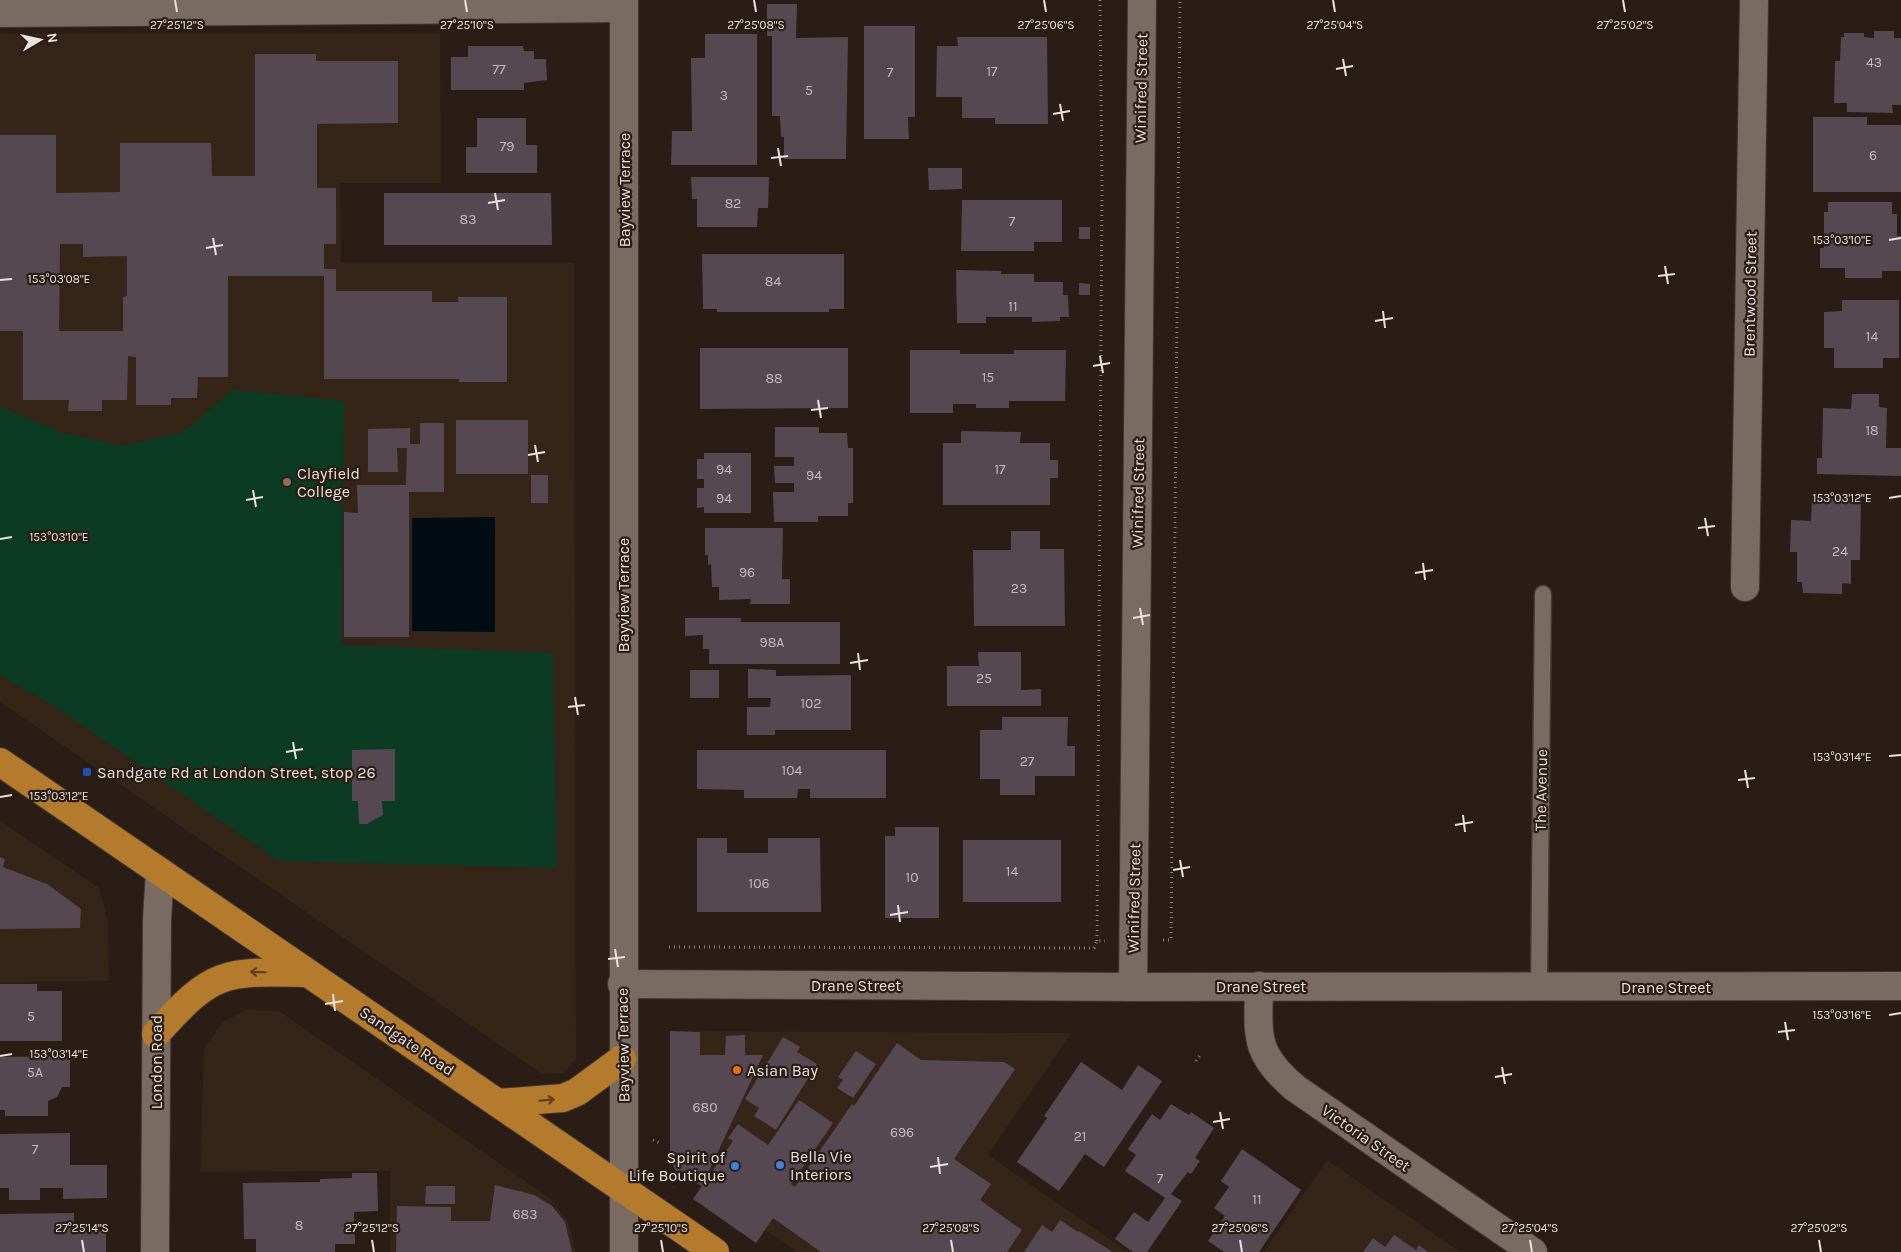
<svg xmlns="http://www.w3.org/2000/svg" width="1901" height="1252" font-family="Karla,sans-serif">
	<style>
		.built { fill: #352519 }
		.green { fill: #0b3b22 }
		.water { fill: #020d13 }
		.building { fill: #564851; fill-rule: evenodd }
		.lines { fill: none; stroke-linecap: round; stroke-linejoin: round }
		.service-casing { stroke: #413733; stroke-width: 19 }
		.minor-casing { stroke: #413733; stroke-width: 30 }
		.tertiary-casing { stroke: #413733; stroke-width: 30 }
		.trunk-casing { stroke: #413733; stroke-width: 30 }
		.path { stroke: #8c827c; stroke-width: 3; stroke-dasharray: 1 4; stroke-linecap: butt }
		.service { stroke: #796b62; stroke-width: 16 }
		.minor { stroke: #796b62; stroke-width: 28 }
		.tertiary { stroke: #796b62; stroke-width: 28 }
		.trunk { stroke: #b47b2c; stroke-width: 28 }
		.oneway { stroke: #5a3e1e }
		.ticks { fill: none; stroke: #e9e1dc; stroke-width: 2 }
		.education-dot { fill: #8d6e63; stroke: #291d16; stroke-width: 2 }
		.transit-dot { fill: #1a4fb4; stroke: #291d16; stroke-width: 2 }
		.food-dot { fill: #e8710a; stroke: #291d16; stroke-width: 2 }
		.shop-dot { fill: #3f7fe0; stroke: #291d16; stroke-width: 2 }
		.labels { text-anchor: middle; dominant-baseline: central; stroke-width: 4.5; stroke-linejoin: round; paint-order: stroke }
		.number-label { font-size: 14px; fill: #c4bbb9 }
		.street-label { font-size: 16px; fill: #e9e1dc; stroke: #291d16 }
		.poi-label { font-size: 16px; fill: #e9e1dc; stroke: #291d16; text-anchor: start }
		.ticks-label { font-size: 12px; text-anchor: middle; fill: #e9e1dc; stroke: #291d16; stroke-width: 4.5; stroke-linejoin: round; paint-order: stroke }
	</style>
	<rect width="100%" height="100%" fill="#291d16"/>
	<!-- built -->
	<g class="built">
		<polygon points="0,34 440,34 441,183 340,183 341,263 574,263 576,1059 564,1073 542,1074 0,702"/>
		<polygon points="0,821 99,888 108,922 109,981 0,982"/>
		<polygon points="247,1010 279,1011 551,1199 569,1224 576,1252 390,1252 390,1171 200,1172 204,1048 224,1021"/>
		<polygon points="670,1031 1071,1033 988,1155 1128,1252 798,1252 675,1170 670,1158"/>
		<polygon points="1327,1160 1460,1252 1264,1252"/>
	</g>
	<!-- green -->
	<polygon class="green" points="233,390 344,401 341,645 553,653 557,868 279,861 57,708 0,675 0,406 59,432 123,446 183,432"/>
	<!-- water -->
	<polygon class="water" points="495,517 495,632 412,631 412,518"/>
	<!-- building -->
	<g class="building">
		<polygon points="767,4 797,4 796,38 848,37 846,159 784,159 784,137 781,137 780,116 772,116 772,36 767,36"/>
		<polygon points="864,26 915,26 915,117 908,117 909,139 864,139"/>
		<polygon points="1874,31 1894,31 1894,38 1901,38 1901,105 1892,105 1893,113 1847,112 1847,103 1834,103 1835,61 1840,61 1841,37 1844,37 1844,33 1864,33 1864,37 1874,38"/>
		<polygon points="705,34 757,34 757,165 671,165 672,131 692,131 691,58 705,58"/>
		<polygon points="957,37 1047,37 1048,124 995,124 995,118 962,118 962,97 936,97 937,46 958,46"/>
		<polygon points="468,46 523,46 524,51 534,51 534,59 546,59 547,80 524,83 524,90 451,90 451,57 468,57"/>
		<path d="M 255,54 L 316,54 L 316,61 L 398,61 L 398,123 L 317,124 L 317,188 L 336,188 L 336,244 L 324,244 L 324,269 L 336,269 L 336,291 L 432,291 L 432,302 L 458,302 L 458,297 L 507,297 L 507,382 L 459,382 L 459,379 L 324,379 L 324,276 L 228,276 L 228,377 L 198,377 L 197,398 L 171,398 L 171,405 L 136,405 L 136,357 L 128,356 L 127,400 L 102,400 L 102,411 L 68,411 L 69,400 L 23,400 L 23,331 L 0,331 L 0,135 L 56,135 L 56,193 L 120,192 L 120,143 L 211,143 L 212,176 L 255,176 ZM 60,244 L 83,244 L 83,257 L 127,256 L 127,296 L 123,297 L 123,331 L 59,331 Z"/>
		<polygon points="1813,117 1867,117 1867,125 1901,125 1901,192 1813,192"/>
		<polygon points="477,118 526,118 526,145 537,145 537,173 466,173 466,147 477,147"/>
		<polygon points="928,168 962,168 962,189 929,190"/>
		<polygon points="691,177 769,177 768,208 758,208 757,227 697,227 697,199 692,199"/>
		<polygon points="384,193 551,193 552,245 384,245"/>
		<polygon points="962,200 1062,200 1062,242 1034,242 1034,251 961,251"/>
		<polygon points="1828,202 1892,202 1892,214 1897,214 1897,236 1901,236 1901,271 1882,271 1882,278 1845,278 1845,268 1820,268 1820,248 1824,248 1824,212 1828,212"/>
		<rect x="1079" y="227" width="11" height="12"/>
		<polygon points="702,254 844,254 844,309 829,309 829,312 717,312 717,309 703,309"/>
		<polygon points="956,270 1001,271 1001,274 1034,274 1034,282 1063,282 1063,295 1068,295 1069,317 1060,317 1060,321 1032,322 1032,317 986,317 986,323 957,323"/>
		<polygon points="1079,283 1090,284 1090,295 1079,295"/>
		<polygon points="1842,300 1899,300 1899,358 1883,358 1883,368 1834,368 1834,348 1824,348 1824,312 1842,311"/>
		<polygon points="700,348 848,348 848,408 700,409"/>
		<polygon points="910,350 960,350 960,354 1014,354 1014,350 1066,350 1065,401 1009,401 1009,408 976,408 976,404 953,404 953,413 910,413"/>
		<polygon points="1852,394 1879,394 1879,407 1887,408 1886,448 1901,448 1901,476 1817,474 1817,458 1822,458 1823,408 1851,409"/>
		<rect x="456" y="420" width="72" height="54"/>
		<polygon points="420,423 444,423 444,492 409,492 409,637 344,637 344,512 358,513 357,485 406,485 407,448 397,448 398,472 368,472 368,429 410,428 410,444 420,444"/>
		<polygon points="775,427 819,427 819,433 847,433 848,448 853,448 853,503 848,503 848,516 818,516 818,522 774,522 773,492 794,492 794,483 775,483 774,466 794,466 794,457 775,457"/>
		<polygon points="961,431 1021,432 1020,443 1050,443 1050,460 1058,460 1058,478 1050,478 1050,505 943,505 943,443 961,443"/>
		<polygon points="704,453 751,453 751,513 704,513 704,507 697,508 697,488 704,488 704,479 697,479 697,459 704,459"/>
		<rect x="531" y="475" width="17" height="28"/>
		<polygon points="1812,496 1861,497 1860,560 1851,560 1851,584 1842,583 1842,594 1803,593 1802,582 1797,582 1797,552 1790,552 1791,520 1811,521"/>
		<polygon points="705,528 783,528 782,579 790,579 790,604 750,604 751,599 719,600 719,587 712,587 711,564 708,565 708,555 705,555"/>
		<polygon points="1011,531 1040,531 1040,549 1064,549 1065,626 974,626 973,550 1011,550"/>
		<polygon points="685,618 741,618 741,622 840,622 840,664 709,664 709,649 703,649 703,635 685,636"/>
		<polygon points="978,652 1021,652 1021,690 1041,689 1041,706 947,706 947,666 979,666"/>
		<polygon points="748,669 776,670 776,676 851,675 851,730 775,730 775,735 747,735 747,707 770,707 771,698 748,698"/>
		<rect x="690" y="670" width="29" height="28"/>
		<polygon points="1002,717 1068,717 1067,746 1075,746 1075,776 1035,776 1035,795 1000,795 1000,779 980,779 980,730 1002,730"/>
		<polygon points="395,749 395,801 382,801 383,815 367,824 359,824 358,801 352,801 352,750"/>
		<polygon points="697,750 886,750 886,798 810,798 810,789 798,789 797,798 744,798 744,790 697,789"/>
		<polygon points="895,827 939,827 939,918 885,918 885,836 895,836"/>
		<polygon points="697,838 727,838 727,853 768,853 768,838 820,838 821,912 697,912"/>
		<rect x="963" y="840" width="98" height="62"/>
		<polygon points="0,857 5,859 3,867 47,884 81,909 80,928 0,929"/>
		<polygon points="0,984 37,984 37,991 62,991 62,1041 0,1041"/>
		<polygon points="670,1031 700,1032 700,1055 725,1055 726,1036 745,1035 745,1055 763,1055 702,1186 733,1141 728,1138 738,1124 768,1145 799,1100 833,1123 791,1184 795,1187 852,1104 854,1106 897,1043 921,1060 1004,1062 1015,1069 954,1159 991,1184 980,1200 1022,1230 1007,1252 821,1252 773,1218 756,1243 693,1199 702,1186 675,1170 670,1158"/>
		<polygon points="783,1037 800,1047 797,1052 817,1064 776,1130 754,1116 759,1108 745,1099"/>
		<polygon points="856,1051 876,1064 853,1098 837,1088 843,1080 838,1077"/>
		<polygon points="70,1056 70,1087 62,1087 57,1097 48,1101 48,1116 5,1116 5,1110 0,1110 0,1057"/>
		<polygon points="1081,1062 1122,1090 1138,1065 1162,1081 1104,1167 1085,1154 1059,1191 1017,1162 1047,1118 1044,1116"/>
		<polygon points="1171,1104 1189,1115 1191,1112 1214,1128 1195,1158 1200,1161 1191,1174 1188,1172 1171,1194 1182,1201 1147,1252 1133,1252 1115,1239 1134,1212 1148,1222 1165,1198 1125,1171 1136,1155 1128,1149 1152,1114 1160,1120"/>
		<polygon points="70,1133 70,1165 107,1165 107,1198 63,1199 63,1188 40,1188 40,1200 9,1200 9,1188 0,1188 0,1134"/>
		<polygon points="1242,1149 1301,1190 1259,1252 1224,1252 1208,1241 1225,1216 1214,1208 1229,1187 1221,1181"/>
		<polygon points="352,1173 377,1173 378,1211 354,1212 355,1244 335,1244 335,1252 256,1252 256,1239 244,1239 243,1183 320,1182 320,1179 352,1178"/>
		<polygon points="495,1185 534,1195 552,1206 565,1222 572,1252 396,1252 397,1206 451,1207 451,1221 490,1221"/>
		<polygon points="426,1186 455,1186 455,1204 425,1204"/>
		<polygon points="74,1213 74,1230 106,1229 106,1252 0,1252 0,1214"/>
		<polygon points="1060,1220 1078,1232 1079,1231 1113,1252 1024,1252 1042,1225 1052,1232"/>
		<polygon points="1394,1235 1416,1250 1419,1245 1428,1252 1363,1252 1373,1238 1385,1247"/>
	</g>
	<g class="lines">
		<!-- service casing -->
		<g class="service-casing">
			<polyline id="service" points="1539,987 1543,594"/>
		</g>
		<!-- minor casing -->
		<g class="minor-casing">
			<g id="minor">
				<polyline points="0,13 624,8"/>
				<polyline points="1745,587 1754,0"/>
				<polyline points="622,984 1133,987 1901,986"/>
				<path d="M 1259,986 C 1258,1037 1254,1053 1295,1088 L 1533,1252"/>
				<polyline points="1133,987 1142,0"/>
				<polyline points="155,1252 157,919 160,872"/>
			</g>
		</g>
		<!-- tertiary casing -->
		<g class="tertiary-casing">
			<polyline id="tertiary" points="624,1252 624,0"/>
		</g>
		<!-- trunk casing -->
		<g class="trunk-casing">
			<g id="trunk">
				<polyline points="0,762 715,1252"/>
				<path d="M 156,1034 C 213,970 224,971 307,973"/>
				<polyline points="498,1103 563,1098 577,1092 622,1059"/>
			</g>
		</g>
		<!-- path -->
		<g class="path">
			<polyline points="1163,940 1171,940 1180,0"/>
			<polyline points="1097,941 1102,187 1100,0"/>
			<polyline points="669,947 1094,948 1097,941 1105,941"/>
			<polyline points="1196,1061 1201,1054"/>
			<polyline points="653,1140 662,1144"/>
			<polyline points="673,1177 674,1187"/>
		</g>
		<!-- service -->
		<use href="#service" class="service"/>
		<!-- minor -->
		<use href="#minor" class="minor"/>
		<!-- tertiary -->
		<use href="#tertiary" class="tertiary"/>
		<!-- trunk -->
		<use href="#trunk" class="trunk"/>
	</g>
	<!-- one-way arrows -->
	<defs><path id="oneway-shaft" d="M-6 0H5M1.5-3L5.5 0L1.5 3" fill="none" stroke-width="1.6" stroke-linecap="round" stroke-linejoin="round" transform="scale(1.25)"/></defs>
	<g class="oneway">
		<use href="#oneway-shaft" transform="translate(258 972) rotate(-179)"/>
		<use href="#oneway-shaft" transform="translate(547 1100) rotate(-6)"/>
	</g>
	<!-- ticks -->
	<path class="ticks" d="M 175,0 L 177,12M 465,0 L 467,12M 754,0 L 756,12M 1044,0 L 1046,12M 1333,0 L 1335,12M 1623,0 L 1625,12M 1343,59 L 1346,76M 1336,69 L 1353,66M 1060,104 L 1063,121M 1053,114 L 1070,111M 778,148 L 781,166M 771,158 L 788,156M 495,193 L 498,210M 488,203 L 505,200M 213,238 L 216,255M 1889,240 L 1901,238M 206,248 L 223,245M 1665,266 L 1668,284M 1658,276 L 1675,274M 0,280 L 12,279M 1383,311 L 1385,328M 1375,321 L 1393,318M 1100,356 L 1103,373M 1093,366 L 1110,363M 818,400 L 821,418M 811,410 L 828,408M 535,445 L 538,462M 528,455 L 545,452M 253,490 L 256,507M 1889,498 L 1901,496M 246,500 L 263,497M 1705,518 L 1708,536M 1698,528 L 1715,526M 0,539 L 12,537M 1423,563 L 1425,580M 1415,573 L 1433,570M 1140,608 L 1143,625M 1133,618 L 1150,615M 858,653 L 860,670M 850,663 L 868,660M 575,697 L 578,715M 568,707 L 585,705M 293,742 L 296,759M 286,752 L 303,749M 1889,756 L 1901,755M 1745,770 L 1748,788M 1738,780 L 1755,778M 0,797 L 12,795M 1463,815 L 1465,832M 1455,825 L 1473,822M 1180,860 L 1183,877M 1173,870 L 1190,867M 898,905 L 900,922M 890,915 L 908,912M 615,949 L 618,967M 608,959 L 625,957M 333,994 L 335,1011M 325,1004 L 343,1001M 1889,1015 L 1901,1013M 1785,1022 L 1788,1040M 1778,1032 L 1795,1030M 0,1056 L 12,1054M 1502,1067 L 1505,1084M 1495,1077 L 1512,1074M 1220,1112 L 1223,1129M 1213,1122 L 1230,1119M 938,1157 L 940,1174M 930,1167 L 948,1164M 82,1240 L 84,1252M 372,1240 L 374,1252M 661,1240 L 663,1252M 951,1240 L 953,1252M 1240,1240 L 1242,1252M 1530,1240 L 1532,1252M 1819,1240 L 1821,1252"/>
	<!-- markers -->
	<circle class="education-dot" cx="287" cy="482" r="5"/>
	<rect class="transit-dot" x="82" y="767" width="10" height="10" rx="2.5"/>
	<circle class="food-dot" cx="737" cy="1070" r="5"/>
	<g class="shop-dot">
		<circle cx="780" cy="1165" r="5"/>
		<circle cx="735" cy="1166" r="5"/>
	</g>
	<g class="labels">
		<!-- number labels -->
		<g class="number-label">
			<text x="1874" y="62">43</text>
			<text x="499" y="69">77</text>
			<text x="992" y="71">17</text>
			<text x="890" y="72">7</text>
			<text x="809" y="90">5</text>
			<text x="724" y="95">3</text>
			<text x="507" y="146">79</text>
			<text x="1873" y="155">6</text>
			<text x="733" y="203">82</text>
			<text x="468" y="219">83</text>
			<text x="1012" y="221">7</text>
			<text x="773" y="281">84</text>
			<text x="1013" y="306">11</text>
			<text x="1872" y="336">14</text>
			<text x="988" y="377">15</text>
			<text x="774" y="378">88</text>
			<text x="1872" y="430">18</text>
			<text x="724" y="469">94</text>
			<text x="1000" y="469">17</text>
			<text x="814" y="475">94</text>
			<text x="724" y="498">94</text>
			<text x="1840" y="551">24</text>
			<text x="747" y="572">96</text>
			<text x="1019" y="588">23</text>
			<text x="772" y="642">98A</text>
			<text x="984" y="678">25</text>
			<text x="811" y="703">102</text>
			<text x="1027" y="761">27</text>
			<text x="792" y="770">104</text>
			<text x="1012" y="871">14</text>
			<text x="912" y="877">10</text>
			<text x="759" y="883">106</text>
			<text x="31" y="1016">5</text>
			<text x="35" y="1072">5A</text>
			<text x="705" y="1107">680</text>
			<text x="902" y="1132">696</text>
			<text x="1080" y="1136">21</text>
			<text x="35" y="1149">7</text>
			<text x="1160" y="1178">7</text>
			<text x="1257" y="1199">11</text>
			<text x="525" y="1214">683</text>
			<text x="299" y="1225">8</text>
		</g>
		<!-- street labels -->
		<g class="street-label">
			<text transform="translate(1141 88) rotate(-89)">Winifred Street</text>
			<text transform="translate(624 190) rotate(-90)">Bayview Terrace</text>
			<text transform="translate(1750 294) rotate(-89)">Brentwood Street</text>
			<text transform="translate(1138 493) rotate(-89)">Winifred Street</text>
			<text transform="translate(623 595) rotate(-90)">Bayview Terrace</text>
			<text transform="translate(1541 790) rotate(-89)">The Avenue</text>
			<text transform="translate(1134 898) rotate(-89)">Winifred Street</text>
			<text x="856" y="985">Drane Street</text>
			<text x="1261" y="986">Drane Street</text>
			<text x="1666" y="987">Drane Street</text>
			<text transform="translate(407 1041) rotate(34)">Sandgate Road</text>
			<text transform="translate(623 1045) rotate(-91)">Bayview Terrace</text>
			<text transform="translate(156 1062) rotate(-90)">London Road</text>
			<text transform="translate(1366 1138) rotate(35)">Victoria Street</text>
		</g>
		<!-- poi labels -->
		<g class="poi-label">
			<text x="297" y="473">Clayfield<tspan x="297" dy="18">College</tspan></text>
			<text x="97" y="772">Sandgate Rd at London Street, stop 26</text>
			<text x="747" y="1070">Asian Bay</text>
			<text x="790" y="1156">Bella Vie<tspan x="790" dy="18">Interiors</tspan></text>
			<text x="725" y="1157" text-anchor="end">Spirit of<tspan x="725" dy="18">Life Boutique</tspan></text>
		</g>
	</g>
	<g class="ticks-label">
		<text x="467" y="29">27°25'10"S</text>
		<text x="1046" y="29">27°25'06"S</text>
		<text x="1335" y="29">27°25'04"S</text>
		<text x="177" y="29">27°25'12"S</text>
		<text x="756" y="29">27°25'08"S</text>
		<text x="1625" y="29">27°25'02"S</text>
		<text x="1842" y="244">153°03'10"E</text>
		<text x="59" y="283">153°03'08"E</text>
		<text x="1842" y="502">153°03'12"E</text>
		<text x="59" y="541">153°03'10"E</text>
		<text x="1842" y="761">153°03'14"E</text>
		<text x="59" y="800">153°03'12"E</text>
		<text x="1842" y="1019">153°03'16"E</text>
		<text x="59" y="1058">153°03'14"E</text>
		<text x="82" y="1232">27°25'14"S</text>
		<text x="372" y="1232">27°25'12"S</text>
		<text x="661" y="1232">27°25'10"S</text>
		<text x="951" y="1232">27°25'08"S</text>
		<text x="1240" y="1232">27°25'06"S</text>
		<text x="1530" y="1232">27°25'04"S</text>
		<text x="1819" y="1232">27°25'02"S</text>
	</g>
	<!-- north arrow -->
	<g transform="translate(40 40) rotate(81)" stroke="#291d16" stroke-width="4" paint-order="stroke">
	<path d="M0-4L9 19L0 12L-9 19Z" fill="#e9e1dc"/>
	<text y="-8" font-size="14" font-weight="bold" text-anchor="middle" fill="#e9e1dc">N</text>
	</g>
</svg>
